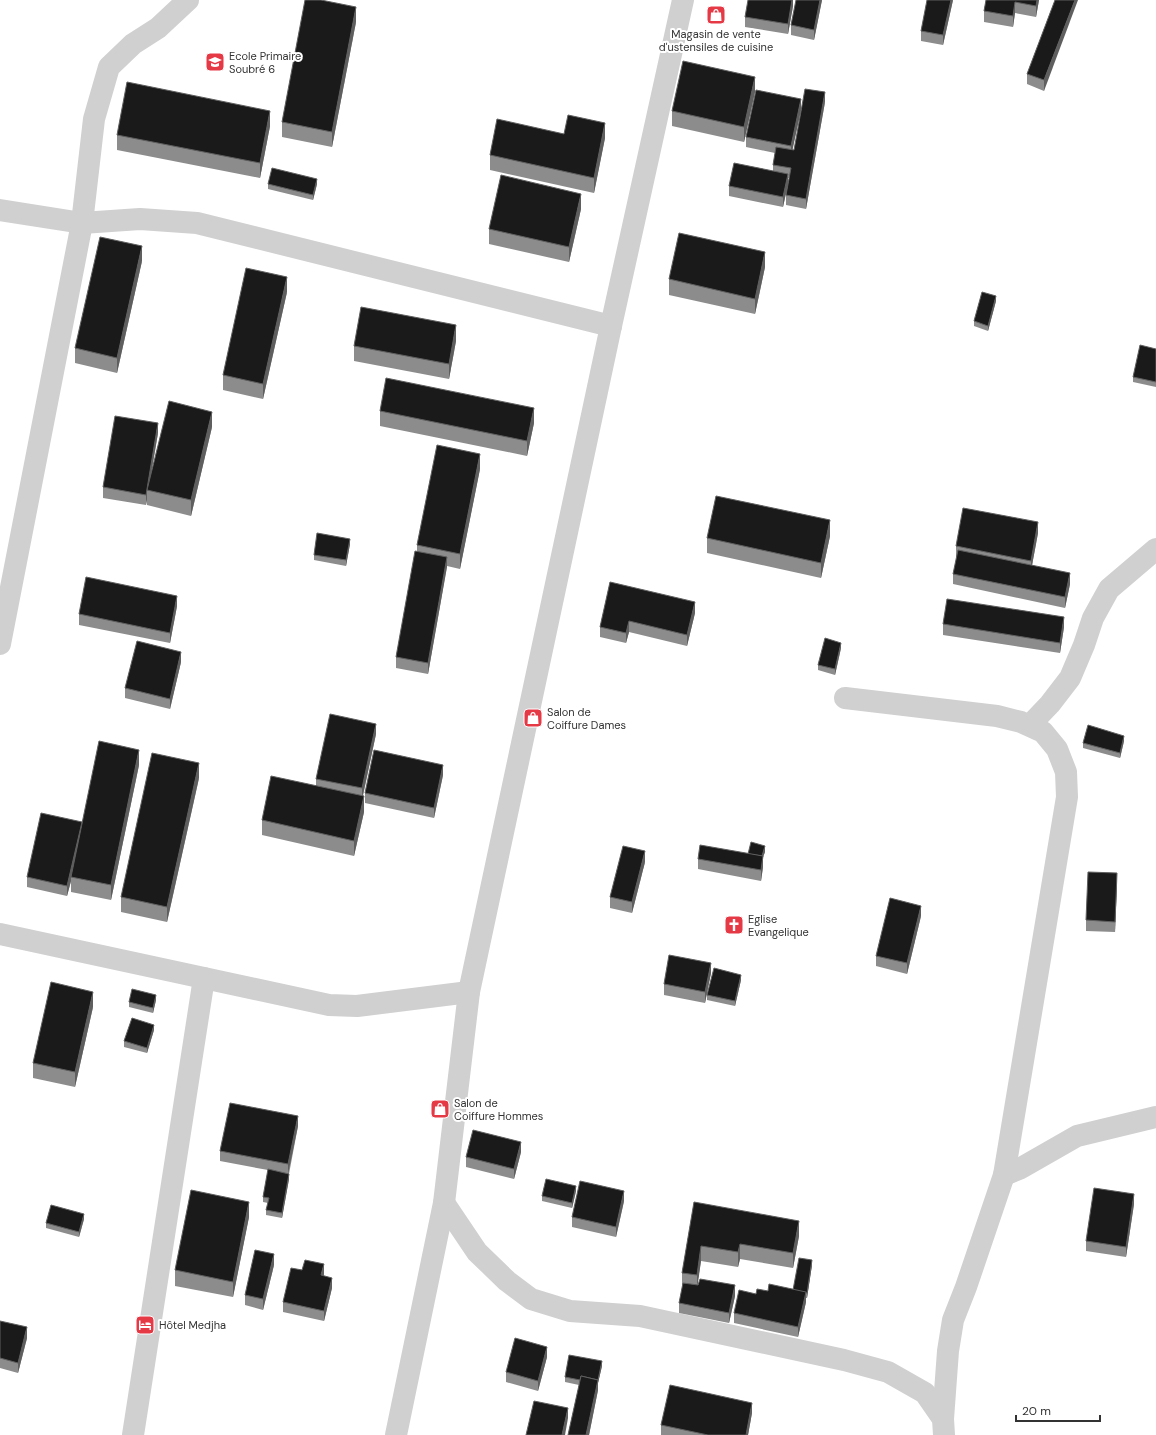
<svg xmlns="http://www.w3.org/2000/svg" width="1156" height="1435" font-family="'DM Sans',sans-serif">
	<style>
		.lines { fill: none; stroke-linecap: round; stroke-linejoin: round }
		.minor { stroke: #d0d0d0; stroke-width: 22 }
		.wall { fill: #8c8c8c }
		.shaded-wall { fill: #5f5f5f }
		.building { fill: #1a1a1a; stroke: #5f5f5f }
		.labels { text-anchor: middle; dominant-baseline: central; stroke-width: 4; stroke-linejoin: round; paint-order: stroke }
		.poi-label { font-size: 11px; fill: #333; stroke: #fff; text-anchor: start }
	</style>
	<rect width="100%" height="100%" fill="#fff"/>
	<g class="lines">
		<!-- minor -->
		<g class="minor">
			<polyline points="0,210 82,223 140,219 197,223 611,326"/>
			<polyline points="0,644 82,223 94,119 109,67 133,44 158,28 188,0"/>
			<polyline points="845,698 997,716 1021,722 1043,732 1057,749 1066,772 1067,797 1004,1175 966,1287 953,1320 948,1351 943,1419"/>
			<polyline points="1030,725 1050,704 1070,678 1084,645 1093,618 1109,589 1156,549"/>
			<polyline points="0,934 329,1005 357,1006 469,992"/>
			<polyline points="1004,1175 1021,1168 1077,1136 1156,1117"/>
			<polyline points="444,1203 477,1252 507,1281 531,1299 570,1311 640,1316 844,1360 888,1372 925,1393 943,1419 944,1435"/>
			<polyline points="133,1435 204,978"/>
			<polyline points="396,1435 444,1203 469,992 611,326 683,0"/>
		</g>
	</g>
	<!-- wall -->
	<g class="wall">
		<polygon points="793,0 793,6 788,34 745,27 745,17"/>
		<polygon points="822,0 814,40 791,35 791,25"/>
		<polygon points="953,0 943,45 921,41 921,31"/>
		<polygon points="986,0 1039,0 1036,17 1015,13 1013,27 984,22 984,11"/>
		<polygon points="1055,0 1044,91 1027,84 1027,74"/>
		<polygon points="356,22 332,147 282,137 282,122"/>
		<polygon points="755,92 744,142 672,126 672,111"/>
		<polygon points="825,102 806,209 786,205 786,195 789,178 788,178 788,184 783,207 729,196 729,186 773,171 773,165 775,153 746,147 746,137 801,110 792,150 794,150"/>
		<polygon points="270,126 260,178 117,150 117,135"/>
		<polygon points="564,134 605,138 594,193 490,170 490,155"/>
		<polygon points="268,184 317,184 313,200 268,189"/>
		<polygon points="581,209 569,262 489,244 489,229"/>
		<polygon points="142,261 117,373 75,363 75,348"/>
		<polygon points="765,267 755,314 669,295 669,279"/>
		<polygon points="287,292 263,399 223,390 223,375"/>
		<polygon points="996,301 988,331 974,326 974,321"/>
		<polygon points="456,341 449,379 354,361 354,346"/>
		<polygon points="1156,349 1156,387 1133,382 1133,377"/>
		<polygon points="380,411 534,423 527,456 380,426"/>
		<polygon points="212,427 191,516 147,505 147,499 146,505 103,498 103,487 158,433 152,470"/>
		<polygon points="480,469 460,569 447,566 428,674 396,668 396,657 417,551 417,545"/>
		<polygon points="1038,533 1032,565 1070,584 1065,608 953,584 953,574 957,557 956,557 956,546"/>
		<polygon points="830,536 821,578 707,553 707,538"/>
		<polygon points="350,544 346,566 314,560 314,555"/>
		<polygon points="610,582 695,613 687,646 629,632 626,643 600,637 600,627"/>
		<polygon points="177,606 170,643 79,625 79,614"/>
		<polygon points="943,624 1064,627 1060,653 943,635"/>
		<polygon points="841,648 835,675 818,670 818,665"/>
		<polygon points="181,662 170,709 125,698 125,688"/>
		<polygon points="376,734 363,796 364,812 354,856 262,835 262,820 316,786 316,779"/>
		<polygon points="1124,741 1120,758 1083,748 1083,743"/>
		<polygon points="139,765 111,900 71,892 71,881 67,896 27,887 27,877"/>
		<polygon points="443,775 434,818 365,803 365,793"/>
		<polygon points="199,778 167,922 121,912 121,897"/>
		<polygon points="765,852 763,857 763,867 761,881 698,869 698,859"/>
		<polygon points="645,862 632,913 610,908 610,897"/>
		<polygon points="1117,883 1115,932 1086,931 1086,920"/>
		<polygon points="921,916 907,974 876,966 876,956"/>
		<polygon points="711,973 705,1003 664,995 664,984"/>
		<polygon points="741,980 735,1006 707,1000 707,995"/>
		<polygon points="156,1000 153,1013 129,1007 129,1002"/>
		<polygon points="93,1007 75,1087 33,1078 33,1063"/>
		<polygon points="154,1030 147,1053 124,1047 124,1041"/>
		<polygon points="298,1126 289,1174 289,1179 282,1218 266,1215 266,1210 268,1203 263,1202 263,1197 268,1170 220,1161 220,1151"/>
		<polygon points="521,1152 514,1179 466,1167 466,1157"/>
		<polygon points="576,1191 572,1208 542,1201 542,1196"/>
		<polygon points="624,1201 616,1237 572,1227 572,1217"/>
		<polygon points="694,1202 799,1236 793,1268 740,1259 738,1267 701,1261 697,1285 735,1296 729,1323 679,1313 679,1303 682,1288 682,1273"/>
		<polygon points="1134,1204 1126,1257 1086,1251 1086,1241"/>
		<polygon points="249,1217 233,1297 175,1286 175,1270"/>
		<polygon points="84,1219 79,1237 46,1228 46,1223"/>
		<polygon points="274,1265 263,1310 245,1305 245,1295"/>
		<polygon points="812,1265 807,1298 806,1298 806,1302 798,1337 734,1323 734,1313 756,1294 768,1291 793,1290"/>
		<polygon points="302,1270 324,1274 323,1276 332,1288 324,1321 283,1312 283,1302"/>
		<polygon points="0,1321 27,1338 18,1373 0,1368"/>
		<polygon points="547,1357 538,1391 506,1382 506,1372"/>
		<polygon points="602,1366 598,1383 598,1390 589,1435 568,1435 579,1385 565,1382 565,1377"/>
		<polygon points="752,1413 748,1435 661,1435 661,1425"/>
	</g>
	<!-- shaded-wall -->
	<g class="shaded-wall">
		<polygon points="792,0 793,0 793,6 788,34 788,24"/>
		<polygon points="820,0 822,0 814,40 814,30"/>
		<polygon points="951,0 953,0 943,45 943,35"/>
		<polygon points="1037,0 1039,0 1036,17 1036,6"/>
		<polygon points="1075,0 1078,0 1044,91 1044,80"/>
		<polygon points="1015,2 1015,13 1013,27 1013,16"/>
		<polygon points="356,7 356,22 332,147 332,132"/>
		<polygon points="755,77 755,92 744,142 744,127"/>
		<polygon points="825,92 825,102 806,209 806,199"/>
		<polygon points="801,99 801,110 791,157 791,146"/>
		<polygon points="270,111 270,126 260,178 260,163"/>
		<polygon points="605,123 605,138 594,193 594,178"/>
		<polygon points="788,174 788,184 783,207 783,197"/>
		<polygon points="317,179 317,184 313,200 313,195"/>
		<polygon points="581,194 581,209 569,262 569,247"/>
		<polygon points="142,246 142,261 117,373 117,358"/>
		<polygon points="765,252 765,267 755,314 755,299"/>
		<polygon points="287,277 287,292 263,399 263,384"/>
		<polygon points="996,296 996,301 988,331 988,326"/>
		<polygon points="456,325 456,341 449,379 449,364"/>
		<polygon points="534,408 534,423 527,456 527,441"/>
		<polygon points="212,412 212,427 191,516 191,500"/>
		<polygon points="158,423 158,433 148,490 147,490 147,499 146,505 146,495"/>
		<polygon points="480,454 480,469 460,569 460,554"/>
		<polygon points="830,520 830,536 821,578 821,563"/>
		<polygon points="1038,522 1038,533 1031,571 1031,561"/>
		<polygon points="350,539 350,544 346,566 346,560"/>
		<polygon points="447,557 447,567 428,674 428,663"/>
		<polygon points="1070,573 1070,584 1065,608 1065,597"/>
		<polygon points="177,596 177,606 170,643 170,633"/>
		<polygon points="695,602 695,613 687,646 687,635"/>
		<polygon points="1064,617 1064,627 1060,653 1060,643"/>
		<polygon points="629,621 629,632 626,643 626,633"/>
		<polygon points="841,643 841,648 835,675 835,669"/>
		<polygon points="181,652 181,662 170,709 170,699"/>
		<polygon points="376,724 376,734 362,799 362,788"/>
		<polygon points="1124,736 1124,741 1120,758 1120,753"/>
		<polygon points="139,750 139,765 111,900 111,885"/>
		<polygon points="199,763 199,778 167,922 167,907"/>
		<polygon points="443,765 443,775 434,818 434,808"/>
		<polygon points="364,796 364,812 354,856 354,841"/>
		<polygon points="82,822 71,877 71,881 67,896 67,886"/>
		<polygon points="765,846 765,852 763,857 763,867 761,881 761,859"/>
		<polygon points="645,851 645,862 632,913 632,902"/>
		<polygon points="1117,873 1117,883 1115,932 1115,922"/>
		<polygon points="921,906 921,916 907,974 907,963"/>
		<polygon points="711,963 711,973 705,1003 705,992"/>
		<polygon points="741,975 741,980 735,1006 735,1001"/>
		<polygon points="93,992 93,1007 75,1087 75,1072"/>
		<polygon points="156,995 156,1000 153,1013 153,1008"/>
		<polygon points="154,1025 154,1030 147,1053 147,1048"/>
		<polygon points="298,1116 298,1126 288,1174 288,1164"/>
		<polygon points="521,1142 521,1152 514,1179 514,1169"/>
		<polygon points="289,1174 289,1179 282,1218 282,1213"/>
		<polygon points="576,1186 576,1191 572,1208 572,1203"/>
		<polygon points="624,1191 624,1201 616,1237 616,1227"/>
		<polygon points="1134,1194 1134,1204 1126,1257 1126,1247"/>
		<polygon points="249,1202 249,1217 233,1297 233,1282"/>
		<polygon points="84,1214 84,1219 79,1237 79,1232"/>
		<polygon points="799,1221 799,1236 793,1268 793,1253"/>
		<polygon points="740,1244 740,1259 738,1267 738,1252"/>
		<polygon points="701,1246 701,1261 697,1290 697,1275"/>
		<polygon points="274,1254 274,1265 263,1310 263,1299"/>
		<polygon points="812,1260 812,1265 807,1298 807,1293"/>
		<polygon points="324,1264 324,1274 321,1285 321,1275"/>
		<polygon points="332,1278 332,1288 324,1321 324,1311"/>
		<polygon points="735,1285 735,1296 729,1323 729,1313"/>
		<polygon points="806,1292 806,1302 798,1337 798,1327"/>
		<polygon points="27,1327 27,1338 18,1373 18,1363"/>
		<polygon points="547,1347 547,1357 538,1391 538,1381"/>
		<polygon points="602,1361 602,1366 598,1383 598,1390 589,1435 586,1435"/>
		<polygon points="752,1403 752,1413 748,1435 746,1435"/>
		<polygon points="568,1408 568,1418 565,1435 562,1435"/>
	</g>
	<!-- building -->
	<g class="building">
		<polygon points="305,0 321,0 356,7 332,132 282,122"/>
		<polygon points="748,0 792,0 788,24 745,17"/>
		<polygon points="796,0 820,0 814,30 791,25"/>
		<polygon points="927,0 951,0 943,35 921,31"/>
		<polygon points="986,0 1037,0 1036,6 1015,2 1013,16 984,11"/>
		<polygon points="1055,0 1075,0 1044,80 1027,74"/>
		<polygon points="683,61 755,77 744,127 672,111"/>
		<polygon points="127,82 270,111 260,163 117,135"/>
		<polygon points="805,89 825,92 806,199 786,195 791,168 773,165 776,147 794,150"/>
		<polygon points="756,90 801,99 791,146 746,137"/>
		<polygon points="568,115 605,123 594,178 490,155 497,119 564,134"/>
		<polygon points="734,163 788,174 783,197 729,186"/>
		<polygon points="272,168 317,179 313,195 268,184"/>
		<polygon points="501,175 581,194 569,247 489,229"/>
		<polygon points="679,233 765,252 755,299 669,279"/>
		<polygon points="100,237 142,246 117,358 75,348"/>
		<polygon points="246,268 287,277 263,384 223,375"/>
		<polygon points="982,292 996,296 988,326 974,321"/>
		<polygon points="361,307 456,325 449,364 354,346"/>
		<polygon points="1140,345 1156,349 1156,382 1133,377"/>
		<polygon points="386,378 534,408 527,441 380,411"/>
		<polygon points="169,401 212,412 191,500 147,490"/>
		<polygon points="115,416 158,423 146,495 103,487"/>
		<polygon points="437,445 480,454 460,554 417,545"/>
		<polygon points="716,496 830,520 821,563 707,538"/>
		<polygon points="963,508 1038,522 1031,561 956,546"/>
		<polygon points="317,533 350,539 346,560 314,555"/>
		<polygon points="958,550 1070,573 1065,597 953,574"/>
		<polygon points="415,551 447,557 428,663 396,657"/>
		<polygon points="86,577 177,596 170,633 79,614"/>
		<polygon points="610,582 695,602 687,635 629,621 626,633 600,627"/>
		<polygon points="947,599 1064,617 1060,643 943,624"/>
		<polygon points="825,638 841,643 835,669 818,665"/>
		<polygon points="137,641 181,652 170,699 125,688"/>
		<polygon points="330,714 376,724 362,788 316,779"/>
		<polygon points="1088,725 1124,736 1120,753 1083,743"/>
		<polygon points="99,741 139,750 111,885 71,877"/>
		<polygon points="374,750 443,765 434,808 365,793"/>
		<polygon points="152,753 199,763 167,907 121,897"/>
		<polygon points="271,776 364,796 354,841 262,820"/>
		<polygon points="41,813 82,822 67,886 27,877"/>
		<polygon points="751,842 765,846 762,856 748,854"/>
		<polygon points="700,845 763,856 761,870 698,859"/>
		<polygon points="623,846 645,851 632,902 610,897"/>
		<polygon points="1088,872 1117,873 1115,922 1086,920"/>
		<polygon points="890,898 921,906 907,963 876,956"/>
		<polygon points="669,955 711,963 705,992 664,984"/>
		<polygon points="714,968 741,975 735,1001 707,995"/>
		<polygon points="51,982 93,992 75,1072 33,1063"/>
		<polygon points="132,989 156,995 153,1008 129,1002"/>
		<polygon points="132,1018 154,1025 147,1048 124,1041"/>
		<polygon points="230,1103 298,1116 288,1164 220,1151"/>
		<polygon points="473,1130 521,1142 514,1169 466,1157"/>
		<polygon points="268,1169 289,1174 282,1213 266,1210 269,1198 263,1197"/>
		<polygon points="546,1179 576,1186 572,1203 542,1196"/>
		<polygon points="580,1181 624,1191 616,1227 572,1217"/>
		<polygon points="1094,1188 1134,1194 1126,1247 1086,1241"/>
		<polygon points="191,1190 249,1202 233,1282 175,1270"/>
		<polygon points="694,1202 799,1221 793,1253 740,1244 738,1252 701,1246 697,1275 682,1273"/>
		<polygon points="51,1205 84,1214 79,1232 46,1223"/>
		<polygon points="255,1250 274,1254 263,1299 245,1295"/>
		<polygon points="799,1258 812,1260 807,1293 793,1290"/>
		<polygon points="305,1260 324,1264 321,1275 332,1278 324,1311 283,1302 291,1268 302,1270"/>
		<polygon points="700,1279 735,1285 729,1313 679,1303 683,1283 698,1285"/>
		<polygon points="769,1284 806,1292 798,1327 734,1313 739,1290 756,1294 757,1289 768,1291"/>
		<polygon points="0,1321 27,1327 18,1363 0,1358"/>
		<polygon points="515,1338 547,1347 538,1381 506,1372"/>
		<polygon points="569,1355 602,1361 598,1380 581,1376 580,1380 565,1377"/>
		<polygon points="581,1376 598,1380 586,1435 568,1435"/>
		<polygon points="670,1385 752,1403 746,1435 708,1435 661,1425"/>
		<polygon points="534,1401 568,1408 562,1435 526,1435"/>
	</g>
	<!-- icons -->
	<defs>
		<g id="shop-square" transform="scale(1)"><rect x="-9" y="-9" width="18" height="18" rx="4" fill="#e63946" stroke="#fff"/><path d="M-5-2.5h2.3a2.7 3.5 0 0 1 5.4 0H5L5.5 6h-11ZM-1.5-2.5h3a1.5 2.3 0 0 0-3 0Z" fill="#fff"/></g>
		<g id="school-square" transform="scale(1)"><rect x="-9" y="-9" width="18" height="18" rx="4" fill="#e63946" stroke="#fff"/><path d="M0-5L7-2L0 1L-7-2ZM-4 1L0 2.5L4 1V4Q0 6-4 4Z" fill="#fff"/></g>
		<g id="church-square" transform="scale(1)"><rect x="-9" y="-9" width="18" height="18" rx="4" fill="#e63946" stroke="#fff"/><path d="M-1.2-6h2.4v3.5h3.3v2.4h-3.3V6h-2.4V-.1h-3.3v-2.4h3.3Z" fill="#fff"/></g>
		<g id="hotel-square" transform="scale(1)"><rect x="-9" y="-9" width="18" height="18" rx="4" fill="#e63946" stroke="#fff"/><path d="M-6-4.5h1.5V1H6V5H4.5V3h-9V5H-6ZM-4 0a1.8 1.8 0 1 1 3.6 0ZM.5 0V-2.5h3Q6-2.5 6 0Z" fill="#fff"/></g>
	</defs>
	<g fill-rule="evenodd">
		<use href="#shop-square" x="716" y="15"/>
		<use href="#school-square" x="215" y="62"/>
		<use href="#shop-square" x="533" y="718"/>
		<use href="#church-square" x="734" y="925"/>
		<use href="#shop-square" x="440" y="1109"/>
		<use href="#hotel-square" x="145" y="1325"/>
	</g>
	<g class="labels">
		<!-- poi labels -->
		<g class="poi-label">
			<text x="716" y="34" text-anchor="middle">Magasin de vente<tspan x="716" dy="13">d'ustensiles de cuisine</tspan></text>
			<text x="229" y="56">Ecole Primaire<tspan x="229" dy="13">Soubré 6</tspan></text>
			<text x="547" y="712">Salon de<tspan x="547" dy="13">Coiffure Dames</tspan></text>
			<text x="748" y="919">Eglise<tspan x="748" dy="13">Evangelique</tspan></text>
			<text x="454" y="1103">Salon de<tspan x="454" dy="13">Coiffure Hommes</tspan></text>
			<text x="159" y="1325">Hôtel Medjha</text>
		</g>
	</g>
	<!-- scale -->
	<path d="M1016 1415v6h84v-6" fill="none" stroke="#333333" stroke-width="2"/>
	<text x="1022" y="1415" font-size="12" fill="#333333" stroke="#ffffff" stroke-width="3" paint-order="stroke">20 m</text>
</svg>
